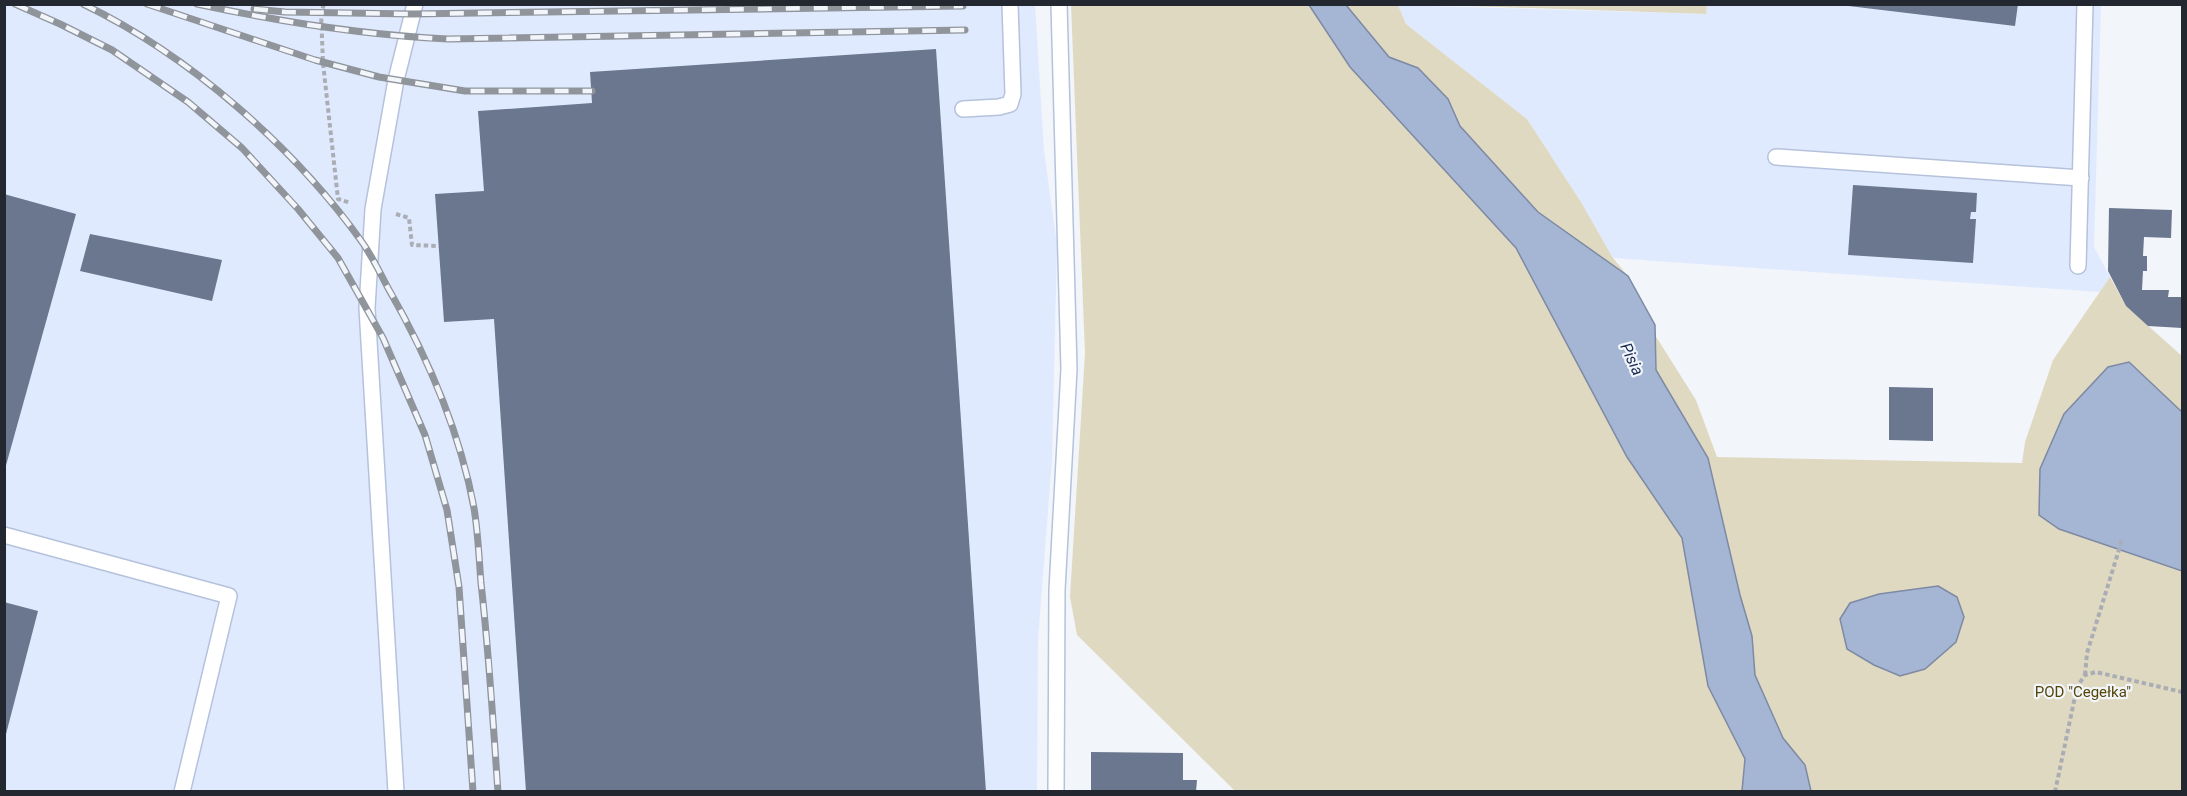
<svg xmlns="http://www.w3.org/2000/svg" width="2187" height="796" font-family="Roboto,sans-serif">
	<style>
		.built { fill: #e0eaff }
		.green { fill: #e0d9c2 }
		.water { fill: #a5b5d4; stroke: #7e8aa3; stroke-width: 1.5 }
		.building { fill: #6b778f }
		.lines { fill: none; stroke-linecap: round; stroke-linejoin: round }
		.lane-casing { stroke: #b5c2dc; stroke-width: 18 }
		.path { stroke: #aaadb4; stroke-width: 4; stroke-dasharray: 4.5 3; stroke-linecap: butt }
		.lane { stroke: #fff; stroke-width: 15 }
		.rail-casing { stroke: #90949b; stroke-width: 7 }
		.rail { stroke: #f2f5fa; stroke-width: 4.5; stroke-dasharray: 14; stroke-linecap: butt }
		.labels { text-anchor: middle; dominant-baseline: central; stroke-width: 4.5; stroke-linejoin: round; paint-order: stroke }
		.park-label { font-size: 15px; fill: #554608; stroke: #f2f5fa }
		.water-label { font-size: 16px; font-style: italic; fill: #172952; stroke: #f2f5fa }
	</style>
	<rect width="100%" height="100%" fill="#f2f5fa"/>
	<!-- built -->
	<g class="built">
		<polygon points="1707,4 2101,5 2094,247 2110,277 2100,292 1613,258 1581,202 1527,119 1406,24 1398,5 1706,14"/>
		<polygon points="5,5 1035,5 1044,151 1057,245 1052,460 1038,640 1037,791 5,792"/>
	</g>
	<!-- green -->
	<g class="green">
		<polygon points="1071,5 1309,5 1350,67 1516,248 1627,457 1682,538 1708,686 1745,759 1742,791 1235,791 1077,635 1070,597 1085,353"/>
		<polygon points="1346,5 1398,5 1406,24 1527,119 1581,202 1613,258 1628,276 1538,212 1460,126 1448,99 1418,68 1389,57"/>
		<polygon points="1439,5 1707,4 1707,5 1706,14"/>
		<polygon points="2110,277 2126,306 2182,356 2182,791 1811,791 1805,765 1783,738 1755,675 1752,636 1740,595 1708,458 1656,370 1655,335 1696,400 1717,457 2022,463 2025,442 2053,360"/>
	</g>
	<!-- water -->
	<g class="water">
		<polygon points="1309,5 1346,5 1389,57 1418,68 1448,99 1460,126 1538,212 1628,276 1655,325 1656,370 1708,458 1740,595 1752,636 1755,675 1783,738 1805,765 1811,791 1742,791 1745,759 1708,686 1682,538 1627,457 1516,248 1350,67"/>
		<polygon points="2129,362 2182,412 2182,571 2059,529 2039,515 2040,469 2064,414 2108,367"/>
		<polygon points="1938,586 1957,597 1964,617 1956,642 1925,669 1900,676 1874,665 1847,649 1840,619 1850,603 1879,594"/>
	</g>
	<!-- building -->
	<g class="building">
		<polygon points="1832,4 2018,4 2015,26"/>
		<polygon points="936,49 986,792 526,792 494,319 444,322 435,194 484,191 478,111 592,103 590,72"/>
		<polygon points="1853,185 1977,193 1976,212 1971,212 1970,219 1976,219 1973,263 1848,255"/>
		<polygon points="4,194 76,214 5,469 4,469"/>
		<polygon points="2109,208 2172,210 2171,238 2144,237 2143,256 2147,256 2147,271 2143,271 2142,290 2169,290 2168,297 2182,297 2182,328 2148,326 2126,306 2108,271"/>
		<polygon points="90,234 222,260 212,301 80,271"/>
		<polygon points="1889,387 1933,388 1933,441 1889,440"/>
		<polygon points="4,602 38,611 5,738 4,738"/>
		<polygon points="1091,752 1183,753 1183,780 1197,780 1196,792 1091,792"/>
	</g>
	<g class="lines">
		<!-- lane casing -->
		<g class="lane-casing">
			<g id="lane">
				<polyline points="963,109 999,107 1010,104 1013,94 1010,4"/>
				<polyline points="1776,157 2081,178"/>
				<polyline points="2078,266 2085,4"/>
				<polyline points="4,535 229,596 182,792"/>
				<polyline points="396,792 367,308 373,209 396,80 415,4"/>
				<polyline points="1056,792 1057,590 1069,369 1059,4"/>
			</g>
		</g>
		<!-- path -->
		<g class="path">
			<polyline points="324,4 321,13 323,63 338,199 351,203"/>
			<polyline points="396,214 409,218 412,245 439,246"/>
			<polyline points="2085,675 2087,653 2122,540"/>
			<polyline points="2055,792 2077,687 2085,675 2096,672 2182,692"/>
		</g>
		<!-- lane -->
		<use href="#lane" class="lane"/>
		<!-- rail casing -->
		<g class="rail-casing">
			<g id="rail">
				<polyline points="15,4 60,24 112,50 188,102 242,148 298,209 338,258 383,338 425,435 447,510 459,587 473,792"/>
				<path d="M 83,4 C 189,55 294,147 362,242 C 372,256 380,273 388,288 C 426,354 460,432 474,508 C 478,532 479,558 481,583 C 489,653 493,722 498,792"/>
				<polyline points="147,4 315,60 379,77 465,91 592,91"/>
				<path d="M 197,4 C 281,22 363,35 448,39 L 965,30"/>
				<polyline points="254,9 285,12 412,14 963,6"/>
			</g>
		</g>
		<!-- rail -->
		<use href="#rail" class="rail"/>
	</g>
	<g class="labels">
		<!-- park labels -->
		<g class="park-label">
			<text x="2083" y="692">POD "Cegełka"</text>
		</g>
		<!-- water labels -->
		<g class="water-label">
			<text transform="translate(1632 359) rotate(65)">Pisia</text>
		</g>
	</g>
	<!-- border -->
	<rect width="2187" height="796" fill="none" stroke="#222730" stroke-width="12"/>
</svg>
